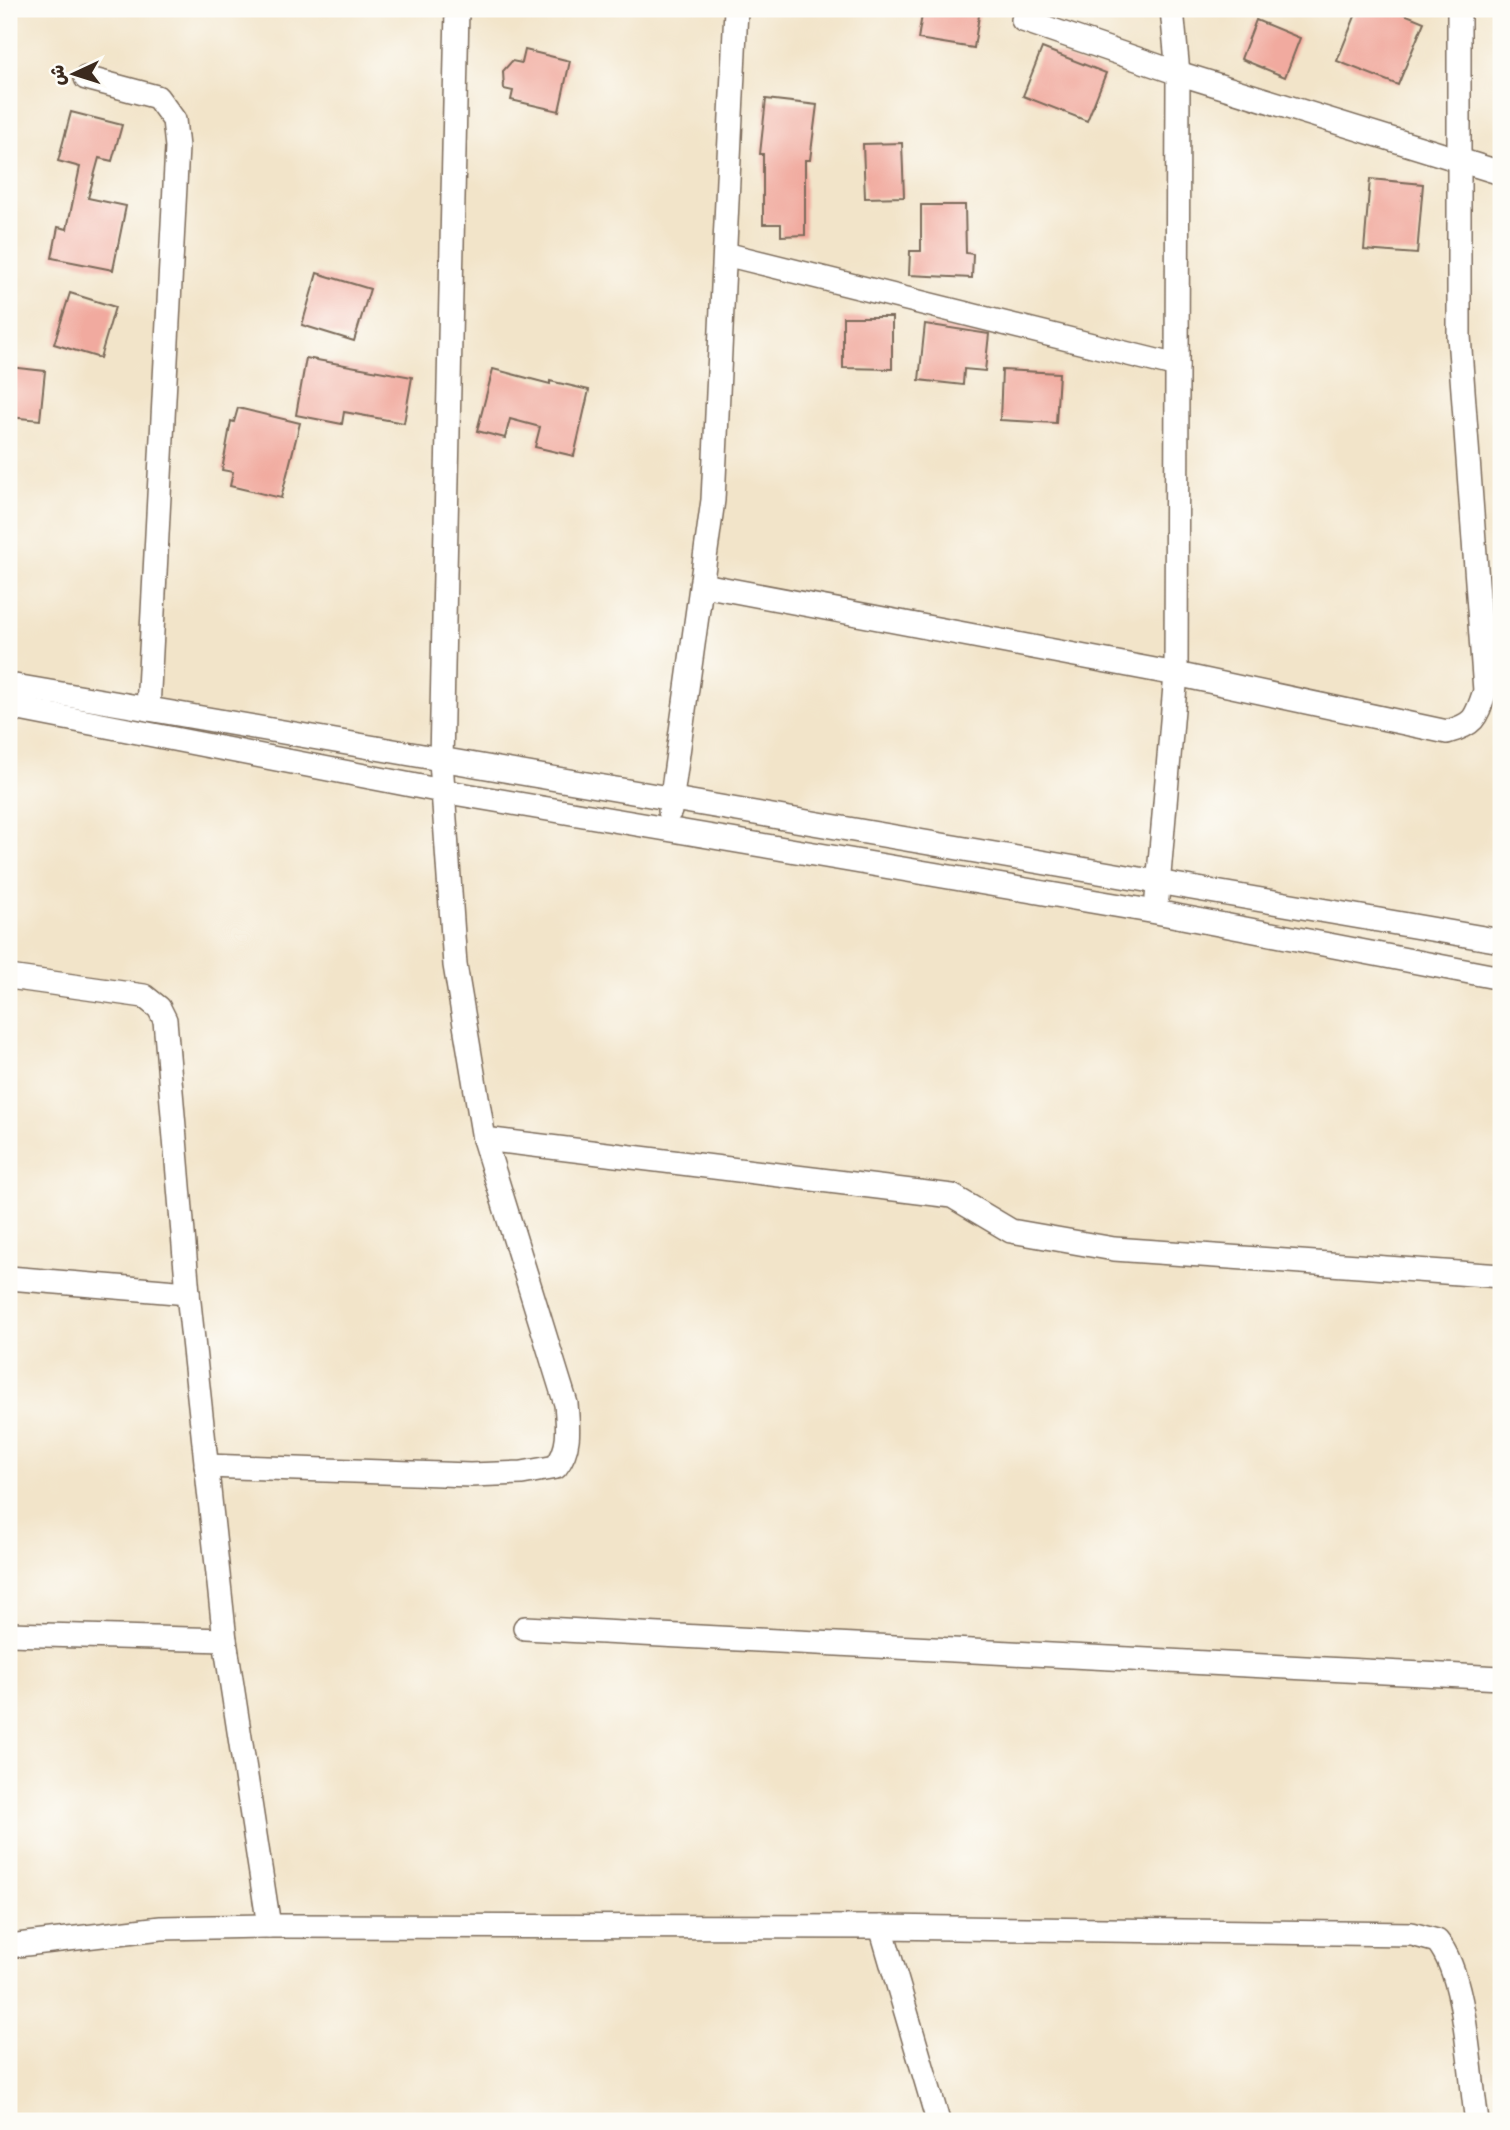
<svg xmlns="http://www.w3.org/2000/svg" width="1510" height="2130" font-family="'Shantell Sans','Playpen Sans Arabic',sans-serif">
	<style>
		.building { fill: #f1aa9f }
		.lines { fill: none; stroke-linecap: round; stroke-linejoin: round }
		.street-casing { stroke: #7b6b5a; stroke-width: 26 }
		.street { stroke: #fff; stroke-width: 23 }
	</style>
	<rect width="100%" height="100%" fill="#fdfcf7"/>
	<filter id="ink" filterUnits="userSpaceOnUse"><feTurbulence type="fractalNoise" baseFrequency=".0143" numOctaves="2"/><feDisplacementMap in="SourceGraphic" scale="14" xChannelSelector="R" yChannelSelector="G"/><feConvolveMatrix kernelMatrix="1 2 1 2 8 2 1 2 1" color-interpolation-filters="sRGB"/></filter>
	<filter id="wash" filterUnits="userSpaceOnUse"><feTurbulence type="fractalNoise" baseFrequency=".00686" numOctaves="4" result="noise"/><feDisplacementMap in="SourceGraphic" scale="28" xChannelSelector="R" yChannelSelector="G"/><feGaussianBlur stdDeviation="1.57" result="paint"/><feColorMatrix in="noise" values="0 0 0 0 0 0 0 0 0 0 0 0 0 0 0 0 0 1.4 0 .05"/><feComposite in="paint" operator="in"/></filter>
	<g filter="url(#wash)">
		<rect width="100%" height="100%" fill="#f2e4c9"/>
		<g id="blocks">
			<!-- building -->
			<g class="building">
				<polygon points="923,9 980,9 974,48 918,39"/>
				<polygon points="1358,9 1392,9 1424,22 1398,85 1337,61"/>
				<polygon points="1256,20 1300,38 1285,77 1241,59"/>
				<polygon points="1042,48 1106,73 1087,121 1023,96"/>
				<polygon points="525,50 570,61 559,111 511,100 513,91 504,89 503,71 512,61 522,63"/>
				<polygon points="766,99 817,105 810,160 805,160 805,235 781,236 781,224 763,224 763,154 760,154"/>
				<polygon points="71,112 122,125 112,161 99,158 88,198 126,206 113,270 52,258 58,227 67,229 80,167 58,161"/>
				<polygon points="902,143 904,197 865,198 863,144"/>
				<polygon points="1370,179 1423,184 1417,254 1364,250"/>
				<polygon points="921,205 965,205 966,253 973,254 972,278 909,275 910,251 921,251"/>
				<polygon points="317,273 370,289 354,341 302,325"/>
				<polygon points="70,293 115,307 100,358 54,344"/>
				<polygon points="843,317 892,317 892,369 843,368"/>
				<polygon points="925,324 989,334 985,371 964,369 963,385 919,380"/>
				<polygon points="306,358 412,377 404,423 344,412 342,424 296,415"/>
				<polygon points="9,367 45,371 40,420 9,417"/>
				<polygon points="493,369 550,384 550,381 589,390 574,456 535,447 540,427 510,419 505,438 477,431"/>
				<polygon points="1002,370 1059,373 1056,423 1000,420"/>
				<polygon points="238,408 300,423 281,498 230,486 233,472 222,470 231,421 234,422"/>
			</g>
		</g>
	</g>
	<g filter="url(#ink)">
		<use href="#blocks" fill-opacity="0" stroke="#7b6b5a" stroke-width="2"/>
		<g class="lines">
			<!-- street casing -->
			<g class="street-casing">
				<g id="street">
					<polyline points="1023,20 1178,73 1501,173"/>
					<polyline points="86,78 157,97 174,120 177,147 148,709"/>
					<polyline points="725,254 1177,366"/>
					<path d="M 703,585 L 1176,674 L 1447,732 C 1475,724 1476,718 1485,691 L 1459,336 L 1459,9"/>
					<polyline points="9,685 1501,941"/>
					<polyline points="9,707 442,791 1156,912 1501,978"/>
					<polyline points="670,811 713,500 736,9"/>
					<polyline points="1157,898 1176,674 1178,73 1172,9"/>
					<polyline points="9,977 144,996 159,1008 165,1020 188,1293 225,1640 269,1926"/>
					<polyline points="484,1139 952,1196 1011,1231 1114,1249 1501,1276"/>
					<polyline points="9,1278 188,1293"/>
					<path d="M 206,1466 L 470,1475 L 522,1473 L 556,1467 C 571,1448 568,1427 566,1404 L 484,1139 L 455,965 L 441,761 L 457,9"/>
					<polyline points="525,1628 1501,1678"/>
					<polyline points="9,1634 225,1640"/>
					<polyline points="881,1927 938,2121"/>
					<path d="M 9,1946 L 161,1928 L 269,1926 L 881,1927 L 1412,1934 L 1437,1941 C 1467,1976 1469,2074 1477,2121"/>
				</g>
			</g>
			<!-- street -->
			<use href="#street" class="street"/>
		</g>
	</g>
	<!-- margin -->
	<rect width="1510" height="2130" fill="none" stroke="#fdfcf7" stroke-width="35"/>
	<!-- north arrow -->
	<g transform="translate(74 74) rotate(266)" stroke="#fdfcf7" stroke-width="5" paint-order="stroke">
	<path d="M0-5L12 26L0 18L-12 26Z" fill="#3b2a1e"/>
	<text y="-10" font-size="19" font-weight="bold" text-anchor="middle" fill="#3b2a1e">ش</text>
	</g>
</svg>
